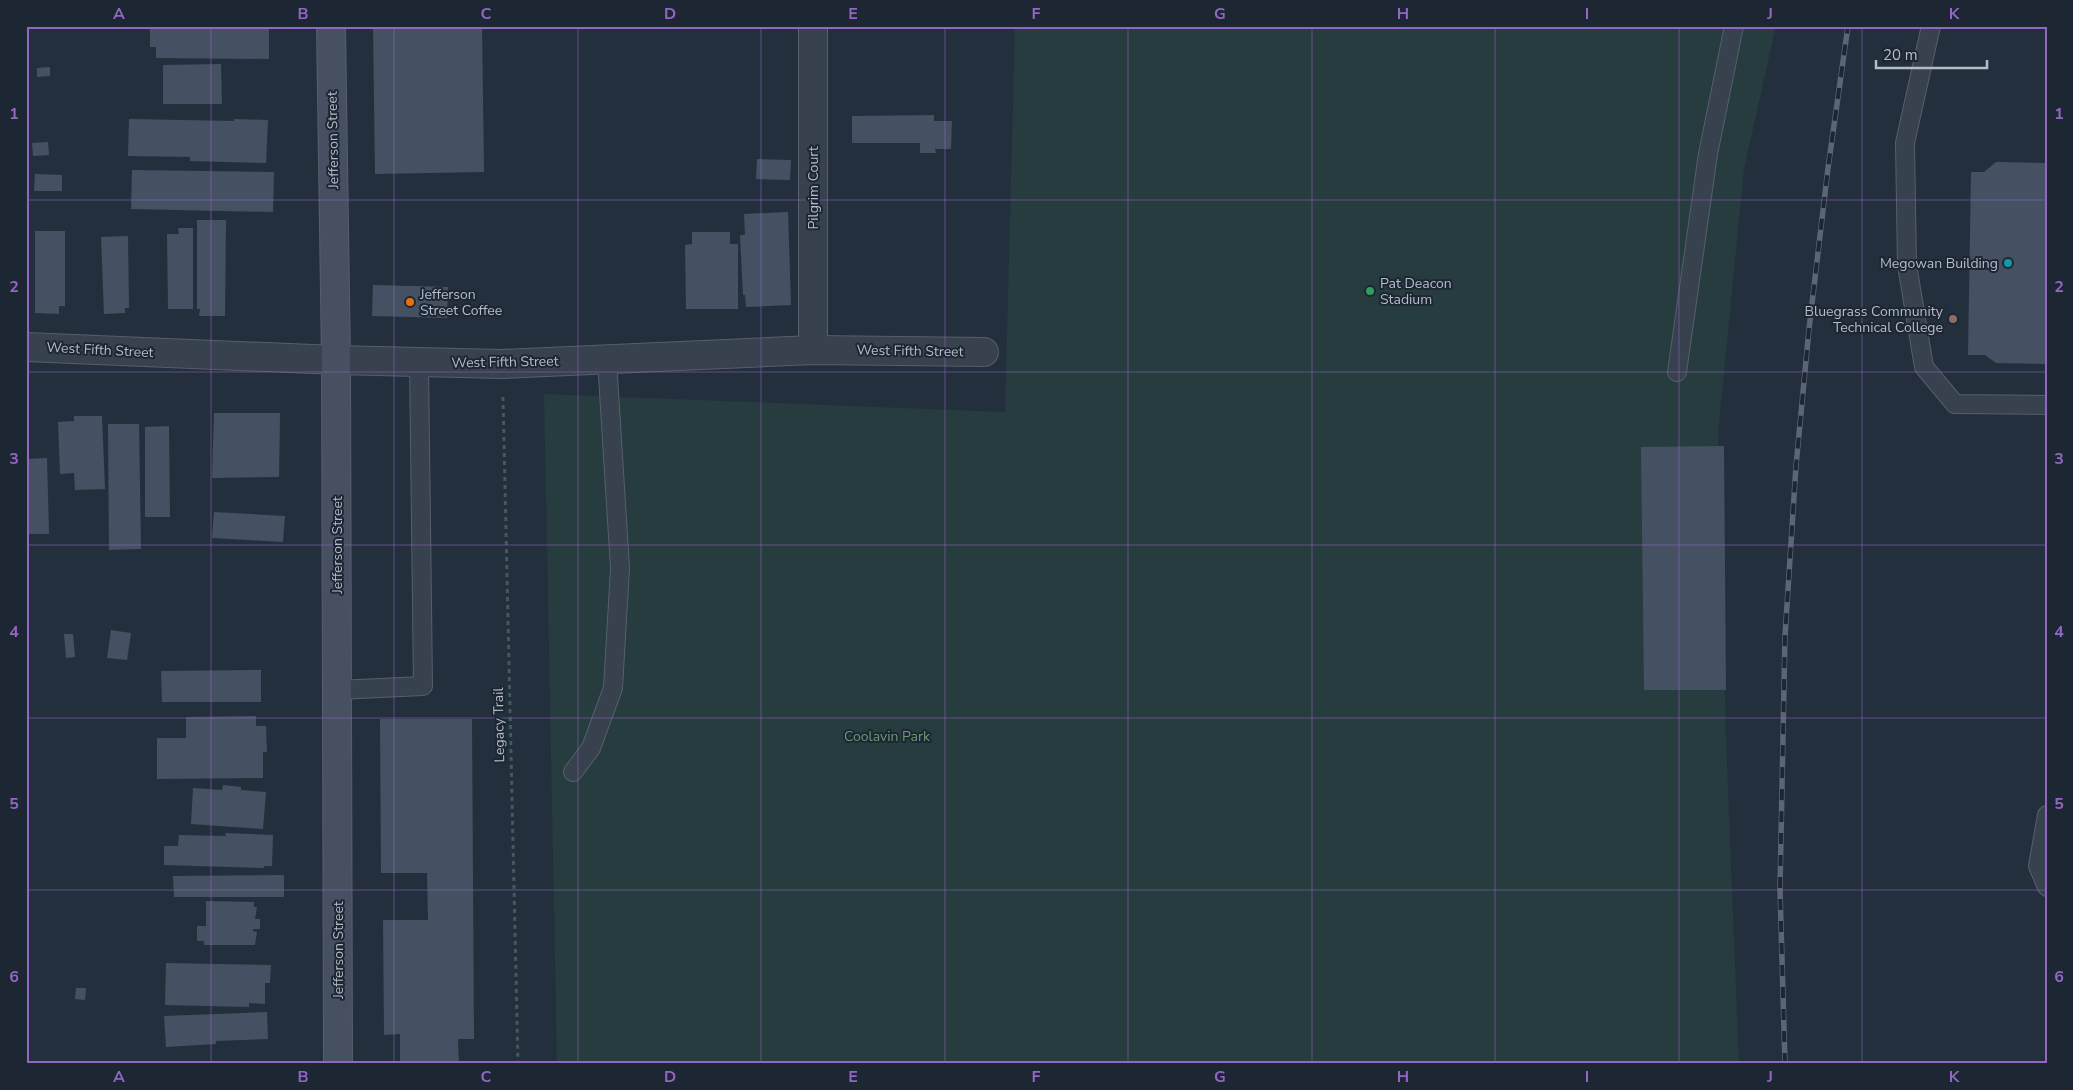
<svg xmlns="http://www.w3.org/2000/svg" width="2073" height="1090" font-family="'Nunito Sans',sans-serif">
	<style>
		.green { fill: #263c3f }
		.building { fill: #455162 }
		.lines { fill: none; stroke-linecap: round; stroke-linejoin: round }
		.lane-casing { stroke: #565f6c; stroke-width: 20 }
		.street-casing { stroke: #565f6c; stroke-width: 30 }
		.secondary-casing { stroke: #565f6c; stroke-width: 30 }
		.path { stroke: #44595c; stroke-width: 3; stroke-dasharray: 4 4; stroke-linecap: butt }
		.lane { stroke: #38414e; stroke-width: 18 }
		.street { stroke: #38414e; stroke-width: 28 }
		.secondary { stroke: #465061; stroke-width: 28 }
		.rail-casing { stroke: #5a6575; stroke-width: 5.5 }
		.rail { stroke: #1d2633; stroke-width: 4; stroke-dasharray: 11; stroke-linecap: butt }
		.grid { fill: none; stroke: #9266c3; stroke-width: 1; stroke-opacity: 0.55 }
		.culture-dot { fill: #0f9aa8; stroke: #1d2633; stroke-width: 2 }
		.leisure-dot { fill: #2e9e5b; stroke: #1d2633; stroke-width: 2 }
		.food-dot { fill: #e8710a; stroke: #1d2633; stroke-width: 2 }
		.education-dot { fill: #8d6e63; stroke: #1d2633; stroke-width: 2 }
		.labels { text-anchor: middle; dominant-baseline: central; stroke-width: 4; stroke-linejoin: round; paint-order: stroke }
		.street-label { font-size: 14px; fill: #b4bcc9; stroke: #1d2633 }
		.poi-label { font-size: 14px; fill: #b4bcc9; stroke: #1d2633; text-anchor: end }
		.park-label { font-size: 14px; fill: #6b9a76; stroke: #1d2633 }
		.neatline { fill: none; stroke: #9266c3; stroke-width: 2 }
		.grid-label { font-size: 16px; text-anchor: middle; font-weight: bold; fill: #9266c3 }
	</style>
	<rect width="100%" height="100%" fill="#242f3e"/>
	<!-- green -->
	<polygon class="green" points="1015,26 1776,26 1744,169 1718,434 1726,739 1739,1064 557,1064 544,394 1005,412"/>
	<!-- building -->
	<g class="building">
		<polygon points="153,26 269,26 269,59 156,58 156,47 150,47 150,29 153,29"/>
		<polygon points="373,26 482,26 484,172 375,174"/>
		<polygon points="221,64 222,104 163,104 163,65"/>
		<polygon points="50,67 50,76 37,77 37,68"/>
		<polygon points="934,115 934,121 952,121 951,149 935,149 936,153 920,153 920,143 852,143 852,116"/>
		<polygon points="129,119 234,121 234,119 268,120 266,163 190,161 190,157 128,156"/>
		<polygon points="48,142 49,155 33,156 32,143"/>
		<polygon points="757,159 791,160 790,180 756,179"/>
		<polygon points="1996,162 2047,163 2047,364 1996,363 1985,355 1968,355 1971,172 1984,172"/>
		<polygon points="132,170 274,172 273,212 131,209"/>
		<polygon points="35,174 62,175 62,191 34,191"/>
		<polygon points="788,212 791,305 746,307 745,295 743,295 740,235 745,235 744,214"/>
		<polygon points="197,220 226,220 225,316 199,316 200,309 197,309"/>
		<polygon points="178,228 193,228 193,309 168,309 167,234 179,234"/>
		<polygon points="35,231 65,231 65,306 59,306 59,314 35,313"/>
		<polygon points="692,232 730,232 730,244 738,244 738,309 686,309 685,245 692,244"/>
		<polygon points="128,236 129,308 125,308 125,313 104,314 101,237"/>
		<polygon points="373,285 448,287 447,318 372,316"/>
		<polygon points="214,413 280,413 279,477 212,478"/>
		<polygon points="74,416 102,416 105,489 75,490 74,473 60,474 58,422 74,421"/>
		<polygon points="108,424 139,424 141,549 109,550"/>
		<polygon points="169,426 170,517 145,517 145,427"/>
		<polygon points="1724,446 1726,690 1644,690 1641,447"/>
		<polygon points="47,458 49,534 26,534 26,459"/>
		<polygon points="214,512 285,516 283,542 212,538"/>
		<polygon points="111,630 131,633 127,660 107,658"/>
		<polygon points="64,634 73,634 75,657 66,658"/>
		<polygon points="261,670 261,702 162,702 161,671"/>
		<polygon points="256,716 256,726 266,726 267,752 263,752 263,778 157,779 157,738 186,738 186,717"/>
		<polygon points="380,719 472,719 474,1039 458,1039 459,1064 400,1064 400,1034 384,1035 383,920 428,920 427,873 381,873"/>
		<polygon points="223,785 241,787 241,790 266,792 263,829 191,824 193,788 222,790"/>
		<polygon points="225,833 273,835 272,866 264,866 264,868 164,865 164,846 178,846 179,835 226,836"/>
		<polygon points="284,875 284,897 174,897 173,876"/>
		<polygon points="206,901 254,902 254,907 257,907 255,919 260,919 260,929 253,929 253,931 257,932 255,945 204,945 204,941 197,941 197,926 206,926"/>
		<polygon points="166,963 271,965 270,983 265,983 265,1004 249,1003 249,1007 165,1005"/>
		<polygon points="76,988 86,988 85,1000 75,999"/>
		<polygon points="267,1012 268,1039 216,1041 216,1044 166,1047 164,1016"/>
	</g>
	<g class="lines">
		<!-- lane casing -->
		<g class="lane-casing">
			<g id="lane">
				<polyline points="1931,26 1905,143 1907,265 1924,367 1955,404 2047,405"/>
				<polyline points="1677,372 1708,154 1734,26"/>
				<polyline points="337,690 423,686 419,362"/>
				<polyline points="573,772 591,748 613,688 620,568 607,360"/>
				<polyline points="2047,815 2038,866 2047,887"/>
			</g>
		</g>
		<!-- street casing -->
		<g class="street-casing">
			<g id="street">
				<polyline points="813,26 813,350"/>
				<polyline points="26,347 336,360 502,364 813,350 984,352"/>
			</g>
		</g>
		<!-- secondary casing -->
		<g class="secondary-casing">
			<polyline id="secondary" points="331,26 336,360 338,1064"/>
		</g>
		<!-- path -->
		<polyline class="path" points="503,397 518,1064"/>
		<!-- lane -->
		<use href="#lane" class="lane"/>
		<!-- street -->
		<use href="#street" class="street"/>
		<!-- secondary -->
		<use href="#secondary" class="secondary"/>
		<!-- rail casing -->
		<g class="rail-casing">
			<polyline id="rail" points="1785,1064 1780,889 1785,636 1796,466 1809,329 1828,168 1848,26"/>
		</g>
		<!-- rail -->
		<use href="#rail" class="rail"/>
	</g>
	<!-- grid -->
	<path class="grid" d="M 211,26 L 211,1064M 394,26 L 394,1064M 578,26 L 578,1064M 761,26 L 761,1064M 945,26 L 945,1064M 1128,26 L 1128,1064M 1312,26 L 1312,1064M 1495,26 L 1495,1064M 1679,26 L 1679,1064M 1862,26 L 1862,1064M 26,200 L 2047,200M 26,372 L 2047,372M 26,545 L 2047,545M 26,718 L 2047,718M 26,890 L 2047,890"/>
	<!-- markers -->
	<circle class="culture-dot" cx="2008" cy="263" r="5"/>
	<circle class="leisure-dot" cx="1370" cy="291" r="5"/>
	<circle class="food-dot" cx="410" cy="302" r="5"/>
	<circle class="education-dot" cx="1953" cy="319" r="5"/>
	<g class="labels">
		<!-- street labels -->
		<g class="street-label">
			<text transform="translate(333 140) rotate(-91)">Jefferson Street</text>
			<text transform="translate(813 188) rotate(-90)">Pilgrim Court</text>
			<text transform="translate(100 350) rotate(3)">West Fifth Street</text>
			<text transform="translate(910 351) rotate(1)">West Fifth Street</text>
			<text transform="translate(505 362) rotate(-1)">West Fifth Street</text>
			<text transform="translate(337 545) rotate(-90)">Jefferson Street</text>
			<text transform="translate(499 725) rotate(-91)">Legacy Trail</text>
			<text transform="translate(338 950) rotate(-90)">Jefferson Street</text>
		</g>
		<!-- poi labels -->
		<g class="poi-label">
			<text x="1998" y="263">Megowan Building</text>
			<text x="1380" y="283" text-anchor="start">Pat Deacon<tspan x="1380" dy="16">Stadium</tspan></text>
			<text x="420" y="294" text-anchor="start">Jefferson<tspan x="420" dy="16">Street Coffee</tspan></text>
			<text x="1943" y="311">Bluegrass Community<tspan x="1943" dy="16">Technical College</tspan></text>
		</g>
		<!-- park labels -->
		<g class="park-label">
			<text x="887" y="736">Coolavin Park</text>
		</g>
	</g>
	<!-- border -->
	<rect width="2073" height="1090" fill="none" stroke="#1d2633" stroke-width="55"/>
	<!-- scale -->
	<path d="M1876 60v8h111v-8" fill="none" stroke="#b4bcc9" stroke-width="2.5"/>
	<text x="1883" y="60" font-size="15" fill="#b4bcc9" stroke="#1d2633" stroke-width="4" paint-order="stroke">20 m</text>
	<rect x="28" y="28" width="2018" height="1034" class="neatline"/>
	<g class="grid-label">
		<text x="119" y="19">A</text>
		<text x="303" y="19">B</text>
		<text x="486" y="19">C</text>
		<text x="670" y="19">D</text>
		<text x="853" y="19">E</text>
		<text x="1036" y="19">F</text>
		<text x="1220" y="19">G</text>
		<text x="1403" y="19">H</text>
		<text x="1587" y="19">I</text>
		<text x="1770" y="19">J</text>
		<text x="1954" y="19">K</text>
		<text x="14" y="119">1</text>
		<text x="2059" y="119">1</text>
		<text x="14" y="292">2</text>
		<text x="2059" y="292">2</text>
		<text x="14" y="464">3</text>
		<text x="2059" y="464">3</text>
		<text x="14" y="637">4</text>
		<text x="2059" y="637">4</text>
		<text x="14" y="809">5</text>
		<text x="2059" y="809">5</text>
		<text x="14" y="982">6</text>
		<text x="2059" y="982">6</text>
		<text x="119" y="1082">A</text>
		<text x="303" y="1082">B</text>
		<text x="486" y="1082">C</text>
		<text x="670" y="1082">D</text>
		<text x="853" y="1082">E</text>
		<text x="1036" y="1082">F</text>
		<text x="1220" y="1082">G</text>
		<text x="1403" y="1082">H</text>
		<text x="1587" y="1082">I</text>
		<text x="1770" y="1082">J</text>
		<text x="1954" y="1082">K</text>
	</g>
</svg>
